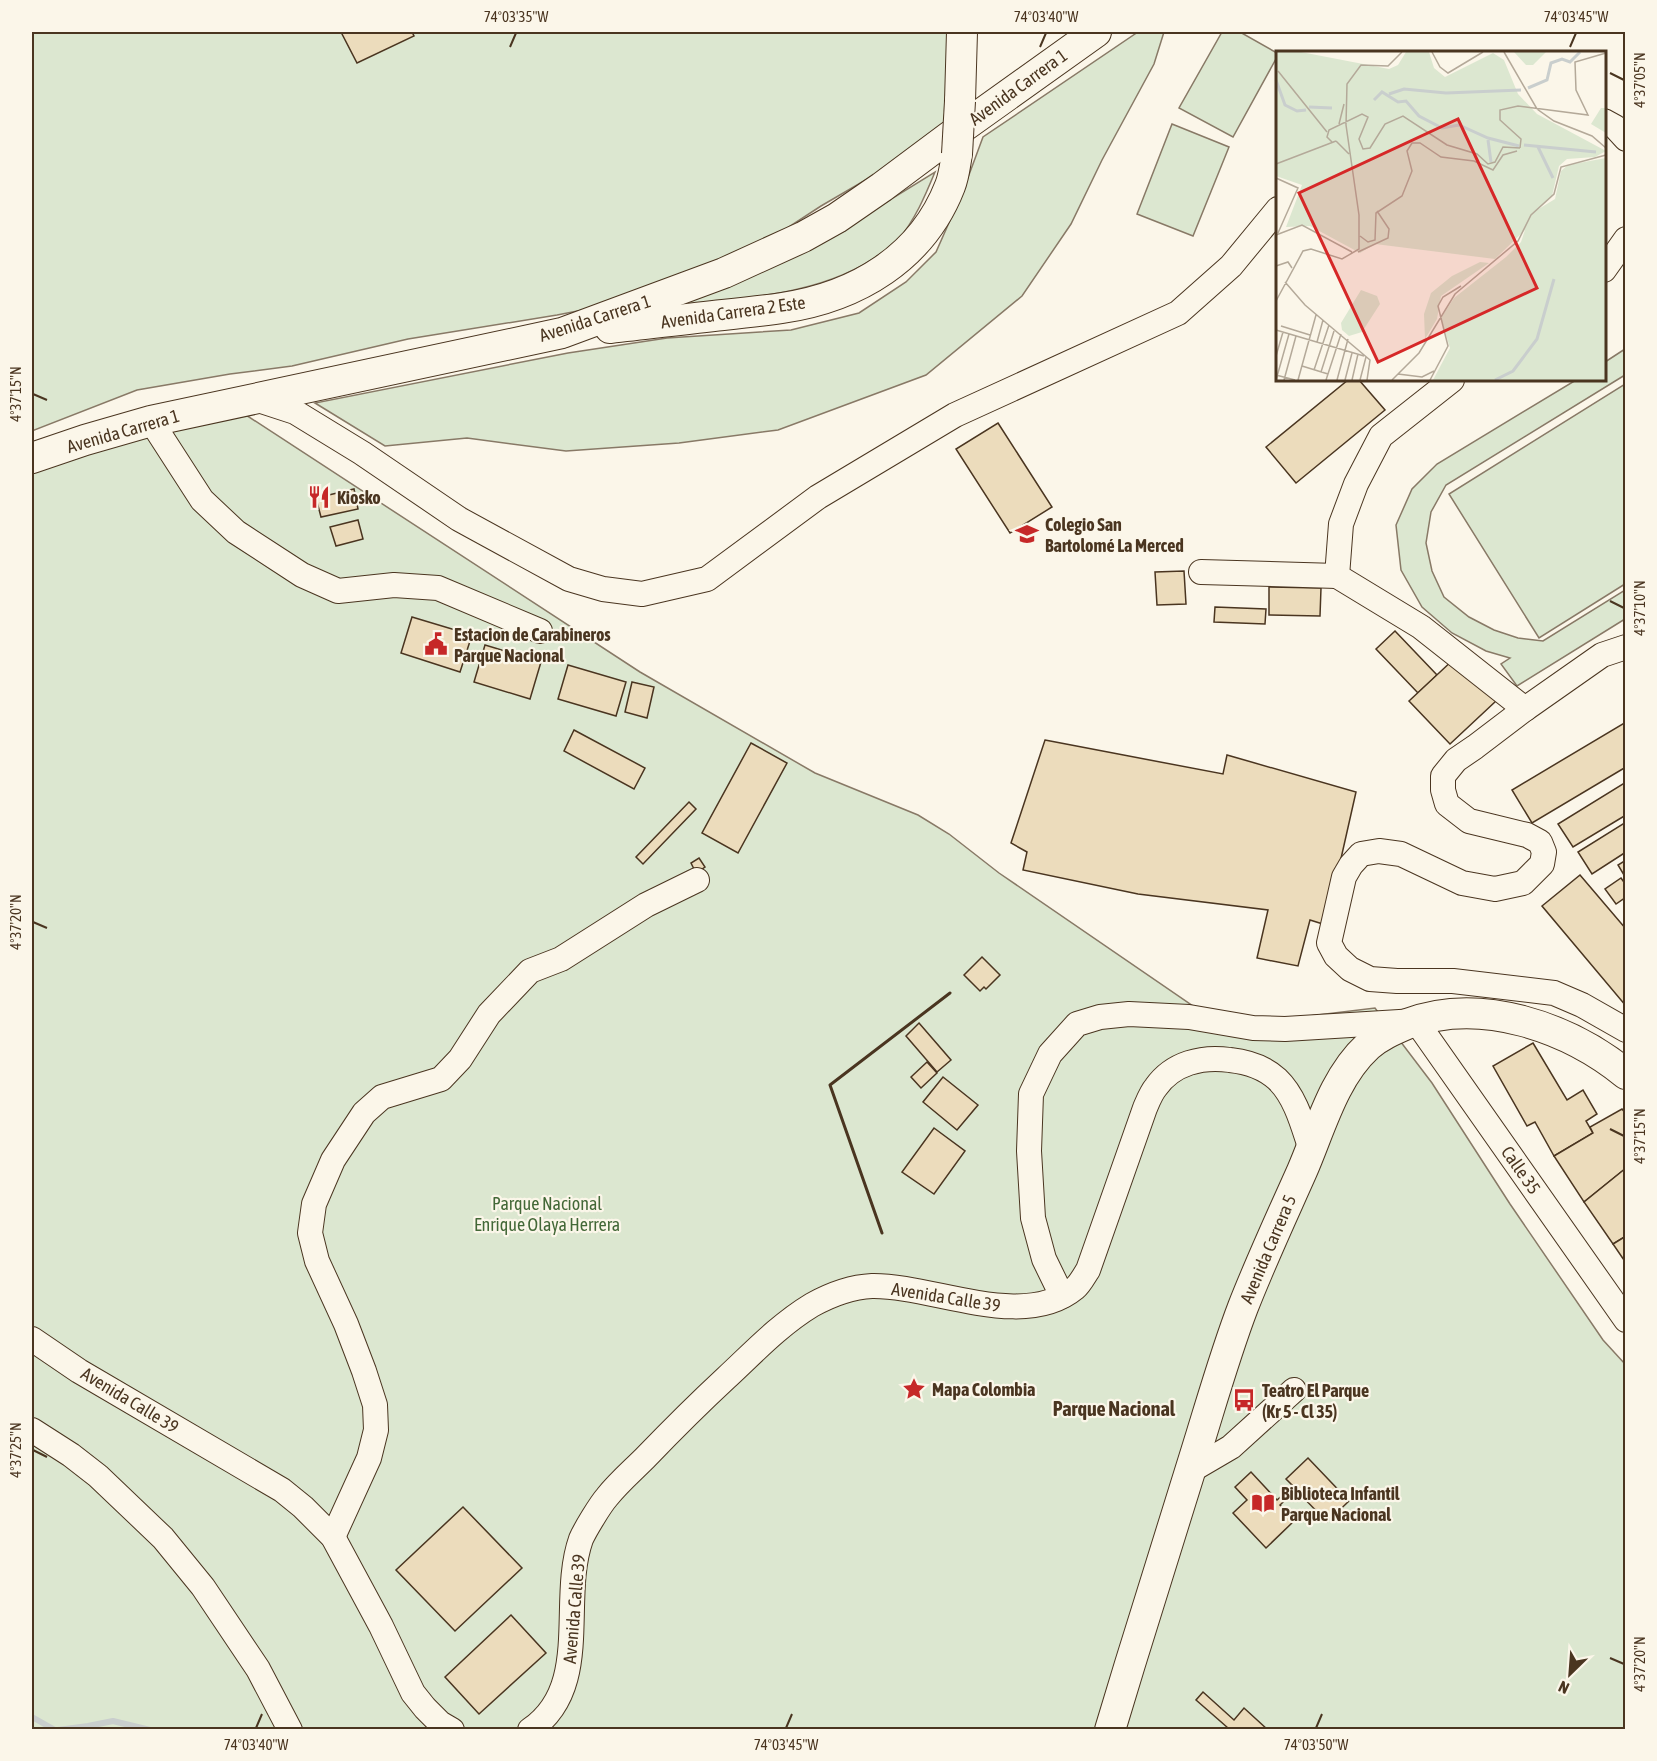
<svg xmlns="http://www.w3.org/2000/svg" width="1657" height="1761" font-family="'Asap Condensed',sans-serif">
	<style>
		.green { fill: #dce7d0; stroke: #887966; stroke-width: 1.5 }
		.lines { fill: none; stroke-linecap: round; stroke-linejoin: round }
		.stream { stroke: #c9cecd; stroke-width: 6 }
		.building { fill: #ecdcbc; stroke: #4a3520; stroke-width: 1.5 }
		.minor-casing { stroke: #4a3520; stroke-width: 26 }
		.major-casing { stroke: #4a3520; stroke-width: 32 }
		.minor { stroke: #fbf6e9; stroke-width: 24 }
		.major { stroke: #fbf6e9; stroke-width: 30 }
		.major-bridge-casing { stroke: #4a3520; stroke-width: 32; stroke-linecap: butt }
		.major-bridge { stroke: #fbf6e9; stroke-width: 30 }
		.wall { stroke: #4a3520; stroke-width: 3 }
		.ticks { fill: none; stroke: #4a3520; stroke-width: 2 }
		.labels { text-anchor: middle; dominant-baseline: central; stroke-width: 4.5; stroke-linejoin: round; paint-order: stroke }
		.street-label { font-size: 18px; fill: #4a3520; stroke: #fbf6e9 }
		.poi-label { font-size: 18px; font-weight: bold; fill: #4a3520; stroke: #fbf6e9; text-anchor: start }
		.park-label { font-size: 18px; fill: #436837; stroke: #fbf6e9 }
		.neighbourhood-label { font-size: 20px; font-weight: bold; fill: #4a3520; stroke: #fbf6e9 }
		.inset-river { fill: none; stroke: #c9cecd; stroke-width: 3 }
		.inset-road { fill: none; stroke: #b4a999; stroke-width: 1.5 }
		.view { fill: #d62828; fill-opacity: 0.15; stroke: #d62828; stroke-width: 3 }
		.inset-edge { fill: none; stroke: #4a3520; stroke-width: 3 }
		.neatline { fill: none; stroke: #4a3520; stroke-width: 2 }
		.ticks-label { font-size: 15px; text-anchor: middle; fill: #4a3520 }
	</style>
	<rect width="100%" height="100%" fill="#fbf6e9"/>
	<!-- green -->
	<g class="green">
		<polygon points="32,32 950,32 951,33 944,123 900,160 821,206 752,251 619,303 557,315 408,339 292,366 230,374 137,390 32,431"/>
		<polygon points="1138,32 1164,32 1154,64 1102,160 1071,224 1022,296 926,375 778,430 679,443 566,451 467,438 385,446 315,403 568,353 667,338 791,330 859,313 906,282 936,252 963,191 983,137"/>
		<polygon points="1222,32 1240,32 1277,53 1277,57 1233,137 1179,108"/>
		<polygon points="1172,124 1229,147 1193,236 1137,214"/>
		<path d="M 935,172 C 925,196 915,220 898,240 C 893,246 886,250 880,254 C 823,296 740,298 672,307 L 810,249 Z"/>
		<polygon points="1625,349 1625,375 1446,485 1431,512 1426,543 1432,571 1444,597 1469,617 1494,630 1518,638 1543,641 1625,590 1625,619 1517,686 1501,664 1510,658 1486,651 1452,633 1422,607 1401,570 1396,525 1412,489 1437,464 1576,380 1604,380 1605,362"/>
		<polygon points="1625,384 1625,584 1539,638 1449,494"/>
		<polygon points="246,415 640,672 815,773 918,815 949,834 999,873 1212,1019 1276,1020 1375,1008 1432,1083 1510,1204 1603,1340 1625,1364 1625,1729 32,1730 32,463"/>
	</g>
	<g class="lines">
		<!-- stream -->
		<g class="stream">
			<polyline points="32,1717 55,1730"/>
			<polyline points="58,1730 88,1726 113,1721 150,1730"/>
		</g>
	</g>
	<!-- building -->
	<g class="building">
		<polygon points="341,32 412,32 414,36 357,63"/>
		<polygon points="1348,380 1359,380 1385,410 1296,483 1266,447"/>
		<polygon points="998,423 1052,507 1010,533 956,449"/>
		<polygon points="354,489 358,509 321,517 316,498"/>
		<polygon points="358,520 363,539 336,546 330,527"/>
		<polygon points="1184,571 1186,604 1157,605 1155,572"/>
		<polygon points="1269,587 1321,588 1320,616 1269,615"/>
		<polygon points="1215,607 1266,609 1265,624 1214,622"/>
		<polygon points="412,617 472,635 460,672 401,653"/>
		<polygon points="1395,631 1437,675 1418,693 1376,649"/>
		<polygon points="485,645 541,662 530,699 474,682"/>
		<polygon points="1455,658 1496,701 1450,744 1409,701"/>
		<polygon points="568,665 626,682 616,716 558,699"/>
		<polygon points="632,682 654,687 647,718 625,712"/>
		<polygon points="1626,722 1626,767 1532,823 1512,790"/>
		<polygon points="574,730 645,768 634,789 564,751"/>
		<polygon points="1045,740 1223,774 1227,755 1356,792 1326,925 1310,920 1298,966 1257,958 1268,910 1138,894 1023,870 1027,852 1011,843"/>
		<polygon points="751,743 787,763 738,853 702,833"/>
		<polygon points="1626,782 1626,815 1573,847 1558,824"/>
		<polygon points="689,802 696,809 643,864 636,857"/>
		<polygon points="1626,822 1626,852 1592,874 1578,852"/>
		<polygon points="699,858 705,867 696,873 691,863"/>
		<polygon points="1626,860 1626,874 1624,875 1618,865"/>
		<polygon points="1580,875 1626,929 1626,1006 1542,906"/>
		<polygon points="1621,878 1626,885 1626,897 1616,904 1605,889"/>
		<polygon points="982,957 1000,975 986,989 984,987 980,991 964,975"/>
		<polygon points="919,1023 951,1060 937,1072 906,1036"/>
		<polygon points="1533,1043 1567,1100 1583,1090 1597,1114 1586,1121 1593,1133 1554,1156 1535,1122 1527,1126 1493,1066"/>
		<polygon points="927,1062 937,1073 921,1088 911,1077"/>
		<polygon points="943,1077 978,1105 957,1130 923,1102"/>
		<polygon points="1622,1109 1626,1114 1626,1168 1584,1202 1554,1156 1593,1133 1590,1127"/>
		<polygon points="934,1128 965,1151 934,1194 902,1172"/>
		<polygon points="1626,1168 1626,1236 1613,1244 1584,1202"/>
		<polygon points="1626,1236 1626,1263 1613,1244"/>
		<polygon points="1308,1458 1349,1501 1327,1522 1296,1490 1280,1505 1294,1521 1266,1548 1233,1513 1247,1500 1235,1487 1251,1472 1277,1500 1293,1486 1286,1479"/>
		<polygon points="463,1507 522,1568 455,1631 396,1570"/>
		<polygon points="511,1615 546,1653 479,1714 445,1677"/>
		<polygon points="1203,1692 1234,1720 1244,1708 1268,1730 1226,1730 1228,1728 1196,1700"/>
	</g>
	<g class="lines">
		<!-- minor casing -->
		<g class="minor-casing">
			<g id="minor">
				<polyline points="1604,121 1615,127 1626,139"/>
				<polyline points="1604,270 1626,239"/>
				<polyline points="1452,380 1381,436 1356,484 1341,524 1337,576 1421,627 1525,709"/>
				<polyline points="255,399 295,412 362,453 459,519 569,579 603,589 642,594 707,579 818,497 955,415 1178,313 1231,266 1278,209"/>
				<polyline points="151,421 202,500 236,532 302,575 338,591 394,585 438,588 540,631"/>
				<polyline points="1201,572 1337,576"/>
				<polyline points="1626,647 1602,655 1525,709 1475,747 1456,760 1443,776 1443,790 1447,804 1469,821 1527,835 1540,842 1544,852 1542,864 1523,883 1495,889 1462,883 1401,854 1379,851 1361,854 1351,865 1344,877 1329,943 1336,956 1350,969 1370,979 1397,981 1453,981 1554,993 1582,1005 1626,1030"/>
				<polyline points="1062,1296 1044,1259 1033,1218 1029,1151 1031,1094 1050,1054 1077,1024 1100,1017 1129,1014 1189,1017 1253,1028 1285,1029 1416,1021 1626,1320"/>
				<polyline points="32,1339 79,1371 282,1490 303,1507 333,1537 381,1626 413,1693 425,1708 440,1723 452,1730"/>
				<polyline points="32,1430 71,1455 98,1476 163,1538 203,1587 258,1669 290,1730"/>
				<polyline points="1190,1471 1231,1447 1294,1390"/>
				<polyline points="333,1537 369,1458 376,1430 375,1405 364,1371 346,1324 317,1261 310,1233 314,1204 333,1160 364,1113 382,1097 441,1079 460,1059 489,1014 530,971 561,959 646,905 697,880"/>
				<path d="M 530,1730 C 593,1687 559,1601 581,1539 C 585,1530 600,1505 607,1497 C 618,1483 632,1471 645,1458 C 671,1431 698,1404 726,1378 C 753,1353 779,1325 812,1305 C 830,1295 851,1287 872,1286 C 933,1285 1023,1331 1075,1288 C 1080,1284 1084,1276 1088,1270 L 1145,1108 C 1148,1101 1151,1093 1156,1087 C 1173,1063 1202,1056 1230,1060 C 1248,1062 1264,1067 1277,1079 C 1296,1097 1303,1126 1311,1150"/>
			</g>
		</g>
		<!-- major casing -->
		<g class="major-casing">
			<g id="major">
				<polyline points="960,101 962,32"/>
				<path d="M 610,328 C 647,324 685,319 723,315 C 743,313 763,311 782,308 C 857,297 922,258 950,186 C 954,176 955,165 957,154"/>
				<polyline points="32,458 85,440 151,421 562,333 724,273 803,237 837,218 882,187 949,137 1096,32"/>
				<path d="M 1110,1730 C 1138,1637 1167,1544 1196,1452 C 1211,1404 1225,1354 1243,1307 C 1261,1261 1282,1216 1302,1171 C 1320,1130 1333,1078 1368,1046 C 1379,1036 1393,1030 1407,1024 C 1480,996 1568,1027 1626,1074"/>
			</g>
		</g>
		<!-- minor -->
		<use href="#minor" class="minor"/>
		<!-- major -->
		<use href="#major" class="major"/>
		<!-- major-bridge casing -->
		<g class="major-bridge-casing">
			<polyline id="major-bridge" points="957,154 960,101"/>
		</g>
		<!-- major-bridge -->
		<use href="#major-bridge" class="major-bridge"/>
		<!-- wall -->
		<polyline class="wall" points="882,1233 830,1085 950,993"/>
	</g>
	<!-- ticks -->
	<path class="ticks" d="M 510,47 L 516,33M 1040,47 L 1046,33M 1570,47 L 1576,33M 1610,73 L 1624,80M 33,394 L 47,400M 1610,601 L 1624,608M 33,922 L 47,928M 1610,1129 L 1624,1136M 33,1450 L 47,1457M 1610,1658 L 1624,1664M 256,1728 L 262,1714M 786,1728 L 792,1714M 1316,1728 L 1322,1714"/>
	<!-- icons -->
	<defs>
		<g id="restaurant-bare" transform="scale(1.8)"><path d="M-5-6h1v4h1v-4h1v4h1v-4h1v5L-1.5 .5V6h-2V.5L-5-1ZM5-6V6H3V1.5H1.5Q1.5-4 5-6Z" fill="#c62828" stroke="#fbf6e9" stroke-width="2.5" paint-order="stroke"/></g>
		<g id="school-bare" transform="scale(1.8)"><path d="M0-5L7-2L0 1L-7-2ZM-4 1L0 2.5L4 1V4Q0 6-4 4Z" fill="#c62828" stroke="#fbf6e9" stroke-width="2.5" paint-order="stroke"/></g>
		<g id="civic-bare" transform="scale(1.8)"><path d="M-.6-6.5H3V-4.5H.6V-3L4-1V1h2V6H-6V1h2V-1L-.6-3ZM-1.2 2.5V6h2.4V2.5Z" fill="#c62828" stroke="#fbf6e9" stroke-width="2.5" paint-order="stroke"/></g>
		<g id="sight-bare" transform="scale(1.8)"><path d="M0-6L1.8-2.2L6-1.7L2.9 1.2L3.7 5.4L0 3.3L-3.7 5.4L-2.9 1.2L-6-1.7L-1.8-2.2Z" fill="#c62828" stroke="#fbf6e9" stroke-width="2.5" paint-order="stroke"/></g>
		<g id="bus-bare" transform="scale(1.8)"><path d="M-5-6H5V4H4V6H2V4H-2V6H-4V4H-5ZM-3.5-4V0h7V-4ZM-3.5 1.2v1.5H-2V1.2ZM2 1.2v1.5H3.5V1.2Z" fill="#c62828" stroke="#fbf6e9" stroke-width="2.5" paint-order="stroke"/></g>
		<g id="library-bare" transform="scale(1.8)"><path d="M-6-4Q-3-5.5-.7-3.5V5Q-3 3-6 4ZM6-4Q3-5.5 .7-3.5V5Q3 3 6 4Z" fill="#c62828" stroke="#fbf6e9" stroke-width="2.5" paint-order="stroke"/></g>
	</defs>
	<g fill-rule="evenodd">
		<use href="#restaurant-bare" x="319" y="497"/>
		<use href="#school-bare" x="1027" y="534"/>
		<use href="#civic-bare" x="436" y="644"/>
		<use href="#sight-bare" x="914" y="1389"/>
		<use href="#bus-bare" x="1244" y="1400"/>
		<use href="#library-bare" x="1263" y="1503"/>
	</g>
	<g class="labels">
		<!-- street labels -->
		<g class="street-label">
			<text transform="translate(1018 87) rotate(-36)">Avenida Carrera 1</text>
			<text transform="translate(733 312) rotate(-8)">Avenida Carrera 2 Este</text>
			<text transform="translate(595 318) rotate(-18)">Avenida Carrera 1</text>
			<text transform="translate(123 431) rotate(-16)">Avenida Carrera 1</text>
			<text transform="translate(1521 1170) rotate(55)">Calle 35</text>
			<text transform="translate(1268 1249) rotate(-67)">Avenida Carrera 5</text>
			<text transform="translate(946 1297) rotate(9)">Avenida Calle 39</text>
			<text transform="translate(130 1400) rotate(31)">Avenida Calle 39</text>
			<text transform="translate(574 1609) rotate(-85)">Avenida Calle 39</text>
		</g>
		<!-- poi labels -->
		<g class="poi-label">
			<text x="337" y="497">Kiosko</text>
			<text x="1045" y="524">Colegio San<tspan x="1045" dy="21">Bartolomé La Merced</tspan></text>
			<text x="454" y="634">Estacion de Carabineros<tspan x="454" dy="21">Parque Nacional</tspan></text>
			<text x="932" y="1389">Mapa Colombia</text>
			<text x="1262" y="1390">Teatro El Parque<tspan x="1262" dy="21">(Kr 5 - Cl 35)</tspan></text>
			<text x="1281" y="1493">Biblioteca Infantil<tspan x="1281" dy="21">Parque Nacional</tspan></text>
		</g>
		<!-- park labels -->
		<g class="park-label">
			<text x="547" y="1203">Parque Nacional<tspan x="547" dy="21">Enrique Olaya Herrera</tspan></text>
		</g>
		<!-- neighbourhood labels -->
		<g class="neighbourhood-label">
			<text x="1114" y="1408">Parque Nacional</text>
		</g>
	</g>
	<!-- overview -->
	<g transform="translate(1276 51)">
		<rect width="330" height="330" fill="#fbf6e9"/>
		<path d="M 0,1 L 25,1 L 113,18 L 122,14 L 130,1 L 153,1 L 158,17 L 169,26 L 217,2 L 228,9 L 242,43 L 261,63 L 330,100 L 319,106 L 291,108 L 283,115 L 276,145 L 261,159 L 279,148 L 285,120 L 292,114 L 330,107 L 330,329 L 157,329 L 174,297 L 165,267 L 178,247 L 230,206 L 245,191 L 249,179 L 219,208 L 99,193 L 84,202 L 34,175 L 10,176 L 26,134 L 0,125 ZM 238,1 L 270,1 L 257,14 L 250,14 ZM 325,57 L 330,57 L 330,82 L 315,73 ZM 204,211 L 213,212 L 165,245 L 161,268 L 149,288 L 148,263 L 155,242 L 176,225 ZM 85,239 L 101,245 L 104,253 L 86,281 L 73,285 L 66,279 L 65,272 Z" fill="#dce7d0"/>
		<path class="inset-river" d="M 0,29 L 9,54 L 21,60 L 30,59M 252,37 L 271,29 L 275,12 L 286,8 L 294,11 L 304,1M 113,43 L 128,38 L 170,42 L 245,39M 98,49 L 106,41 L 122,51 L 130,50 L 143,65 L 166,77 L 183,74 L 212,87 L 243,95M 33,56 L 56,57M 212,89 L 215,111M 248,94 L 320,101M 262,96 L 277,127M 219,329 L 237,320 L 261,288 L 278,228"/>
		<path class="inset-road" d="M 156,1 L 164,16 L 172,22 L 207,1M 228,1 L 261,58 L 278,70 L 316,85 L 330,97M 2,20 L 51,81M 63,73 L 68,53M 60,90 L 73,103M 56,91 L 51,86 L 53,79 L 86,63 L 92,66 L 83,88 L 87,98 L 94,97 L 109,73 L 127,65 L 171,94 L 201,103 L 212,113 L 219,111 L 227,96 L 244,97M 244,97 L 245,88 L 224,69 L 224,59 L 242,55 L 312,64 L 300,39 L 299,11 L 330,2M 0,113 L 60,90M 0,127 L 22,137 L 2,182M 0,184 L 26,174 L 76,201M 84,185 L 92,191 L 99,189 L 100,162 L 126,145 L 136,120 L 131,100 L 136,92 L 144,92 L 165,106 L 198,110 L 217,119 L 227,104 L 241,100M 82,201 L 112,187 L 113,178 L 101,160M 0,215 L 12,211 L 16,217M 9,231 L 29,254 L 94,309 L 91,329M 0,250 L 27,200 L 35,198 L 66,208 L 83,198 L 83,164 L 70,74 L 71,33 L 85,14 L 112,15 L 126,1M 5,275 L 34,284M 0,279 L 88,305M 41,291 L 47,269M 0,305 L 7,281M 26,315 L 52,323M 38,319 L 53,274M 45,321 L 58,280M 122,323 L 146,326 L 158,320M 0,324 L 19,329M 0,329 L 13,283M 8,329 L 20,285M 22,329 L 40,264M 50,329 L 65,283M 61,329 L 72,288M 69,329 L 76,302M 76,329 L 82,303M 84,329 L 90,306M 116,329 L 143,302 L 179,243 L 242,190 L 255,164 L 278,143 L 285,116 L 330,104M 154,329 L 172,295 L 162,255 L 167,246 L 185,235"/>
		<path class="view" d="M 182,68 L 261,237 L 102,311 L 23,142 Z"/>
		<rect width="330" height="330" class="inset-edge"/>
	</g>
	<!-- border -->
	<rect width="1657" height="1761" fill="none" stroke="#fbf6e9" stroke-width="66"/>
	<!-- north arrow -->
	<g transform="translate(1570 1674) rotate(205)" stroke="#fbf6e9" stroke-width="4.5" paint-order="stroke">
	<path d="M0-4.5L10 22L0 15L-10 22Z" fill="#4a3520"/>
	<text y="-9" font-size="16" font-weight="bold" text-anchor="middle" fill="#4a3520">N</text>
	</g>
	<rect x="33" y="33" width="1591" height="1695" class="neatline"/>
	<g class="ticks-label">
		<text x="516" y="22">74°03'35"W</text>
		<text x="1046" y="22">74°03'40"W</text>
		<text x="1576" y="22">74°03'45"W</text>
		<text transform="translate(1640 80) rotate(-90)" y="5">4°37'05"N</text>
		<text transform="translate(16 394) rotate(-90)" y="5">4°37'15"N</text>
		<text transform="translate(1640 608) rotate(-90)" y="5">4°37'10"N</text>
		<text transform="translate(16 922) rotate(-90)" y="5">4°37'20"N</text>
		<text transform="translate(1640 1136) rotate(-90)" y="5">4°37'15"N</text>
		<text transform="translate(16 1450) rotate(-90)" y="5">4°37'25"N</text>
		<text transform="translate(1640 1664) rotate(-90)" y="5">4°37'20"N</text>
		<text x="256" y="1750">74°03'40"W</text>
		<text x="786" y="1750">74°03'45"W</text>
		<text x="1316" y="1750">74°03'50"W</text>
	</g>
</svg>
